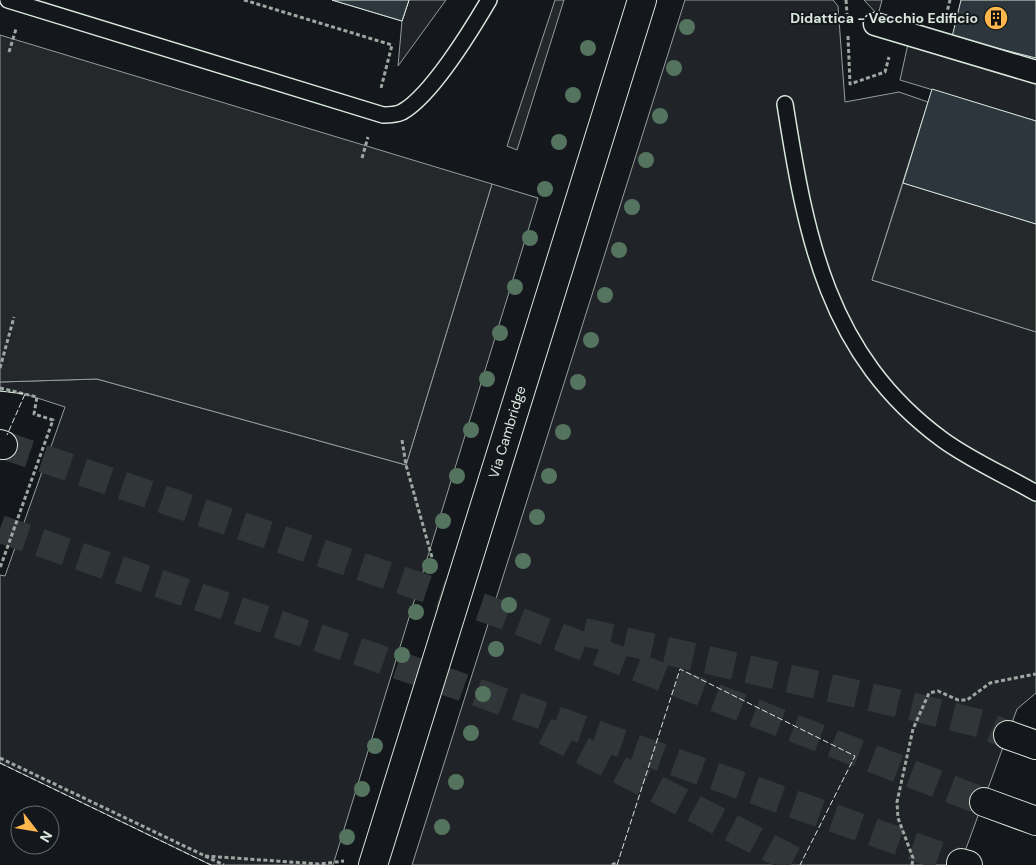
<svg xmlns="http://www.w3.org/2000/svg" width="1036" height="865" font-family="'DM Sans',sans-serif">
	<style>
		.green { fill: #202428; stroke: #939e99 }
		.parking { fill: #24282b; stroke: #939e99 }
		.building { fill: #2c363c; stroke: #d8e6dc }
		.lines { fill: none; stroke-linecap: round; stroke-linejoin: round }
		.secondary-tunnel { stroke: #313739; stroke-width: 28; stroke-dasharray: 28 14; stroke-linecap: butt }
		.service-casing { stroke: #d8e6dc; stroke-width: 18 }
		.pedestrian-casing { stroke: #d8e6dc; stroke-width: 25 }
		.minor-casing { stroke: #d8e6dc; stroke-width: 30 }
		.secondary-casing { stroke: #d8e6dc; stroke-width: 30 }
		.path { stroke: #9da8a2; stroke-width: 3; stroke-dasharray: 4 2.5; stroke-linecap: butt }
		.service { stroke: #14181c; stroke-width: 15 }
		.pedestrian { stroke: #14181c; stroke-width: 22 }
		.minor { stroke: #14181c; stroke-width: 28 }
		.secondary { stroke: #14181c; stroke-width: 28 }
		.fence { stroke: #d8e6dc; stroke-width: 1; stroke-dasharray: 6 2.5; stroke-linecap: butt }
		.tree { fill: #55745f }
		.labels { text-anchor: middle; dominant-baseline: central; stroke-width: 4; stroke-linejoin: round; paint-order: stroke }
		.poi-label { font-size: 14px; font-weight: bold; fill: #d8e6dc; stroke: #14181c; text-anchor: end }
		.street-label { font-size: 14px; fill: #d8e6dc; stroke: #14181c }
	</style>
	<rect width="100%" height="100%" fill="#14181c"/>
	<!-- green -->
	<g class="green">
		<polygon points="409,0 446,0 398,66 402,21"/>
		<polygon points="685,0 833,0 838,6 845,102 899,92 928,102 872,280 1036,332 1036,693 1017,709 960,865 412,865"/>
		<polygon points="864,0 882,0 878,15"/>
		<polygon points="908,44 1036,83 1036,121 900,80"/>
		<polygon points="492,184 538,198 333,865 211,865 0,763 0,575 5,576 65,407 25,394 0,391 0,382 97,379 406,465"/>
	</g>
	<!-- parking -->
	<g class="parking">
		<polygon points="555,0 564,0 517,150 507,146"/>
		<polygon points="0,35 492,184 406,465 97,379 0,382"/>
		<polygon points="903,183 1036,224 1036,332 872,280"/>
	</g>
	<!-- building -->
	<g class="building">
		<polygon points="332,0 409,0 402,21"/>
		<polygon points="332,0 409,0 402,21"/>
		<polygon points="961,0 1036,0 1036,58 952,37"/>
		<polygon points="932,89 1036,121 1036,224 903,183"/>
	</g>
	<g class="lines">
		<!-- secondary-tunnel -->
		<g class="secondary-tunnel">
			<polyline points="3,445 495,612 984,802"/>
			<polyline points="0,529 459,686 961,863"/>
			<polyline points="584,632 910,706 982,724 1008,735"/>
			<polyline points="545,731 803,865"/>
		</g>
		<!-- service casing -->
		<g class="service-casing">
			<g id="service">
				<path d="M 8,0 L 383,115 C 390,115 396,115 402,112 C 431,96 472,29 489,0"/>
				<path d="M 785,104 C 806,237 827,355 943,440 C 972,461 1005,475 1036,493"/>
			</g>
		</g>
		<!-- pedestrian casing -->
		<g class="pedestrian-casing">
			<polyline id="pedestrian" points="875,24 1036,72"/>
		</g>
		<!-- minor casing -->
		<g class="minor-casing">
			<polyline id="minor" points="373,865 642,0"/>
		</g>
		<!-- secondary casing -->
		<g class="secondary-casing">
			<g id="secondary">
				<polyline points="0,444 3,445"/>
				<polyline points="1008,735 1036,745"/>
				<polyline points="984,802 1036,821"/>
				<polyline points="961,863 968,865"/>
			</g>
		</g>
		<!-- path -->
		<g class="path">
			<polyline points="244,0 392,45 381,88"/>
			<polyline points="846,0 847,14"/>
			<polyline points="946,16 950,0"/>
			<polyline points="848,36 850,84 885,72 889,57"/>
			<polyline points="9,52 16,29"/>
			<polyline points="362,158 368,137"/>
			<polyline points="0,368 14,317"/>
			<polyline points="0,388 37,397 34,414 53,420 0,568"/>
			<polyline points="402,440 406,465 433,561"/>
			<polyline points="0,758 224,865"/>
			<polyline points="205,856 319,864 344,861"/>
			<polyline points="612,865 617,862"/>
			<polyline points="912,865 913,858 898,818 897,802 913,729 929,693 938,691 958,700 967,700 990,683 1036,674"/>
		</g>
		<!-- service -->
		<use href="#service" class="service"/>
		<!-- pedestrian -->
		<use href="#pedestrian" class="pedestrian"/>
		<!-- minor -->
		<use href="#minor" class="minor"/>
		<!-- secondary -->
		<use href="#secondary" class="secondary"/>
		<!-- fence -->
		<g class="fence">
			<polyline points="0,391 25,394 7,435"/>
			<polyline points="0,763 211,865"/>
			<polyline points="617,865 680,669 855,756 800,865"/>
		</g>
	</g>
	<!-- trees -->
	<g class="tree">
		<circle cx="687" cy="27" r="8"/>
		<circle cx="588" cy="48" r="8"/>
		<circle cx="674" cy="68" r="8"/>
		<circle cx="573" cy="95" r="8"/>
		<circle cx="660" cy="116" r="8"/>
		<circle cx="559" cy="142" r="8"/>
		<circle cx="646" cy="160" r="8"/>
		<circle cx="545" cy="189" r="8"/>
		<circle cx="632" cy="207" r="8"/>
		<circle cx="530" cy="238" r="8"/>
		<circle cx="619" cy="250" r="8"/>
		<circle cx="515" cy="287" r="8"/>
		<circle cx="605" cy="295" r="8"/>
		<circle cx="500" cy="333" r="8"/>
		<circle cx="591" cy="340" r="8"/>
		<circle cx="487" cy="379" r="8"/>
		<circle cx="578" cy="382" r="8"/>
		<circle cx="471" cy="430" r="8"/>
		<circle cx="563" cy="432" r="8"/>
		<circle cx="457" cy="476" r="8"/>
		<circle cx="549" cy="476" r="8"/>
		<circle cx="537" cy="517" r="8"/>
		<circle cx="443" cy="521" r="8"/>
		<circle cx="523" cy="561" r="8"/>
		<circle cx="430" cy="566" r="8"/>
		<circle cx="509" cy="605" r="8"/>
		<circle cx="416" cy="612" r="8"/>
		<circle cx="496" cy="649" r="8"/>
		<circle cx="402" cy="655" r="8"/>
		<circle cx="483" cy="694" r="8"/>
		<circle cx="471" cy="733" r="8"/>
		<circle cx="375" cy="746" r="8"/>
		<circle cx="456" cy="782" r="8"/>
		<circle cx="362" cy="789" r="8"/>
		<circle cx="442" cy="827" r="8"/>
		<circle cx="347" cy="837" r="8"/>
	</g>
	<!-- icons -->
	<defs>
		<g id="building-disc" transform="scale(1.25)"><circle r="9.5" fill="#ffb74d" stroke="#14181c"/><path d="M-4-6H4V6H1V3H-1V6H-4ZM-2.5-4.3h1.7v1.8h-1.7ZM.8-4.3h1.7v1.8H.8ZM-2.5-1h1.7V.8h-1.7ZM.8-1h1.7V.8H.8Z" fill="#111"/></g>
	</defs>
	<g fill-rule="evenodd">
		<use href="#building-disc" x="996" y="18"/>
	</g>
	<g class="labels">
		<!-- poi labels -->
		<g class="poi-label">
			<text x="978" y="18">Didattica - Vecchio Edificio</text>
		</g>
		<!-- street labels -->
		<g class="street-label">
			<text transform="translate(507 432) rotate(-73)">Via Cambridge</text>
		</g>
	</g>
	<!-- north arrow -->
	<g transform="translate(35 830) rotate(121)"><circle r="24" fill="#14181c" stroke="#626a69"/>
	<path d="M0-4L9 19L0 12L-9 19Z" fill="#ffb74d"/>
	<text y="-8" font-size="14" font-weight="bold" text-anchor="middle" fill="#d8e6dc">N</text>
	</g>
</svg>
